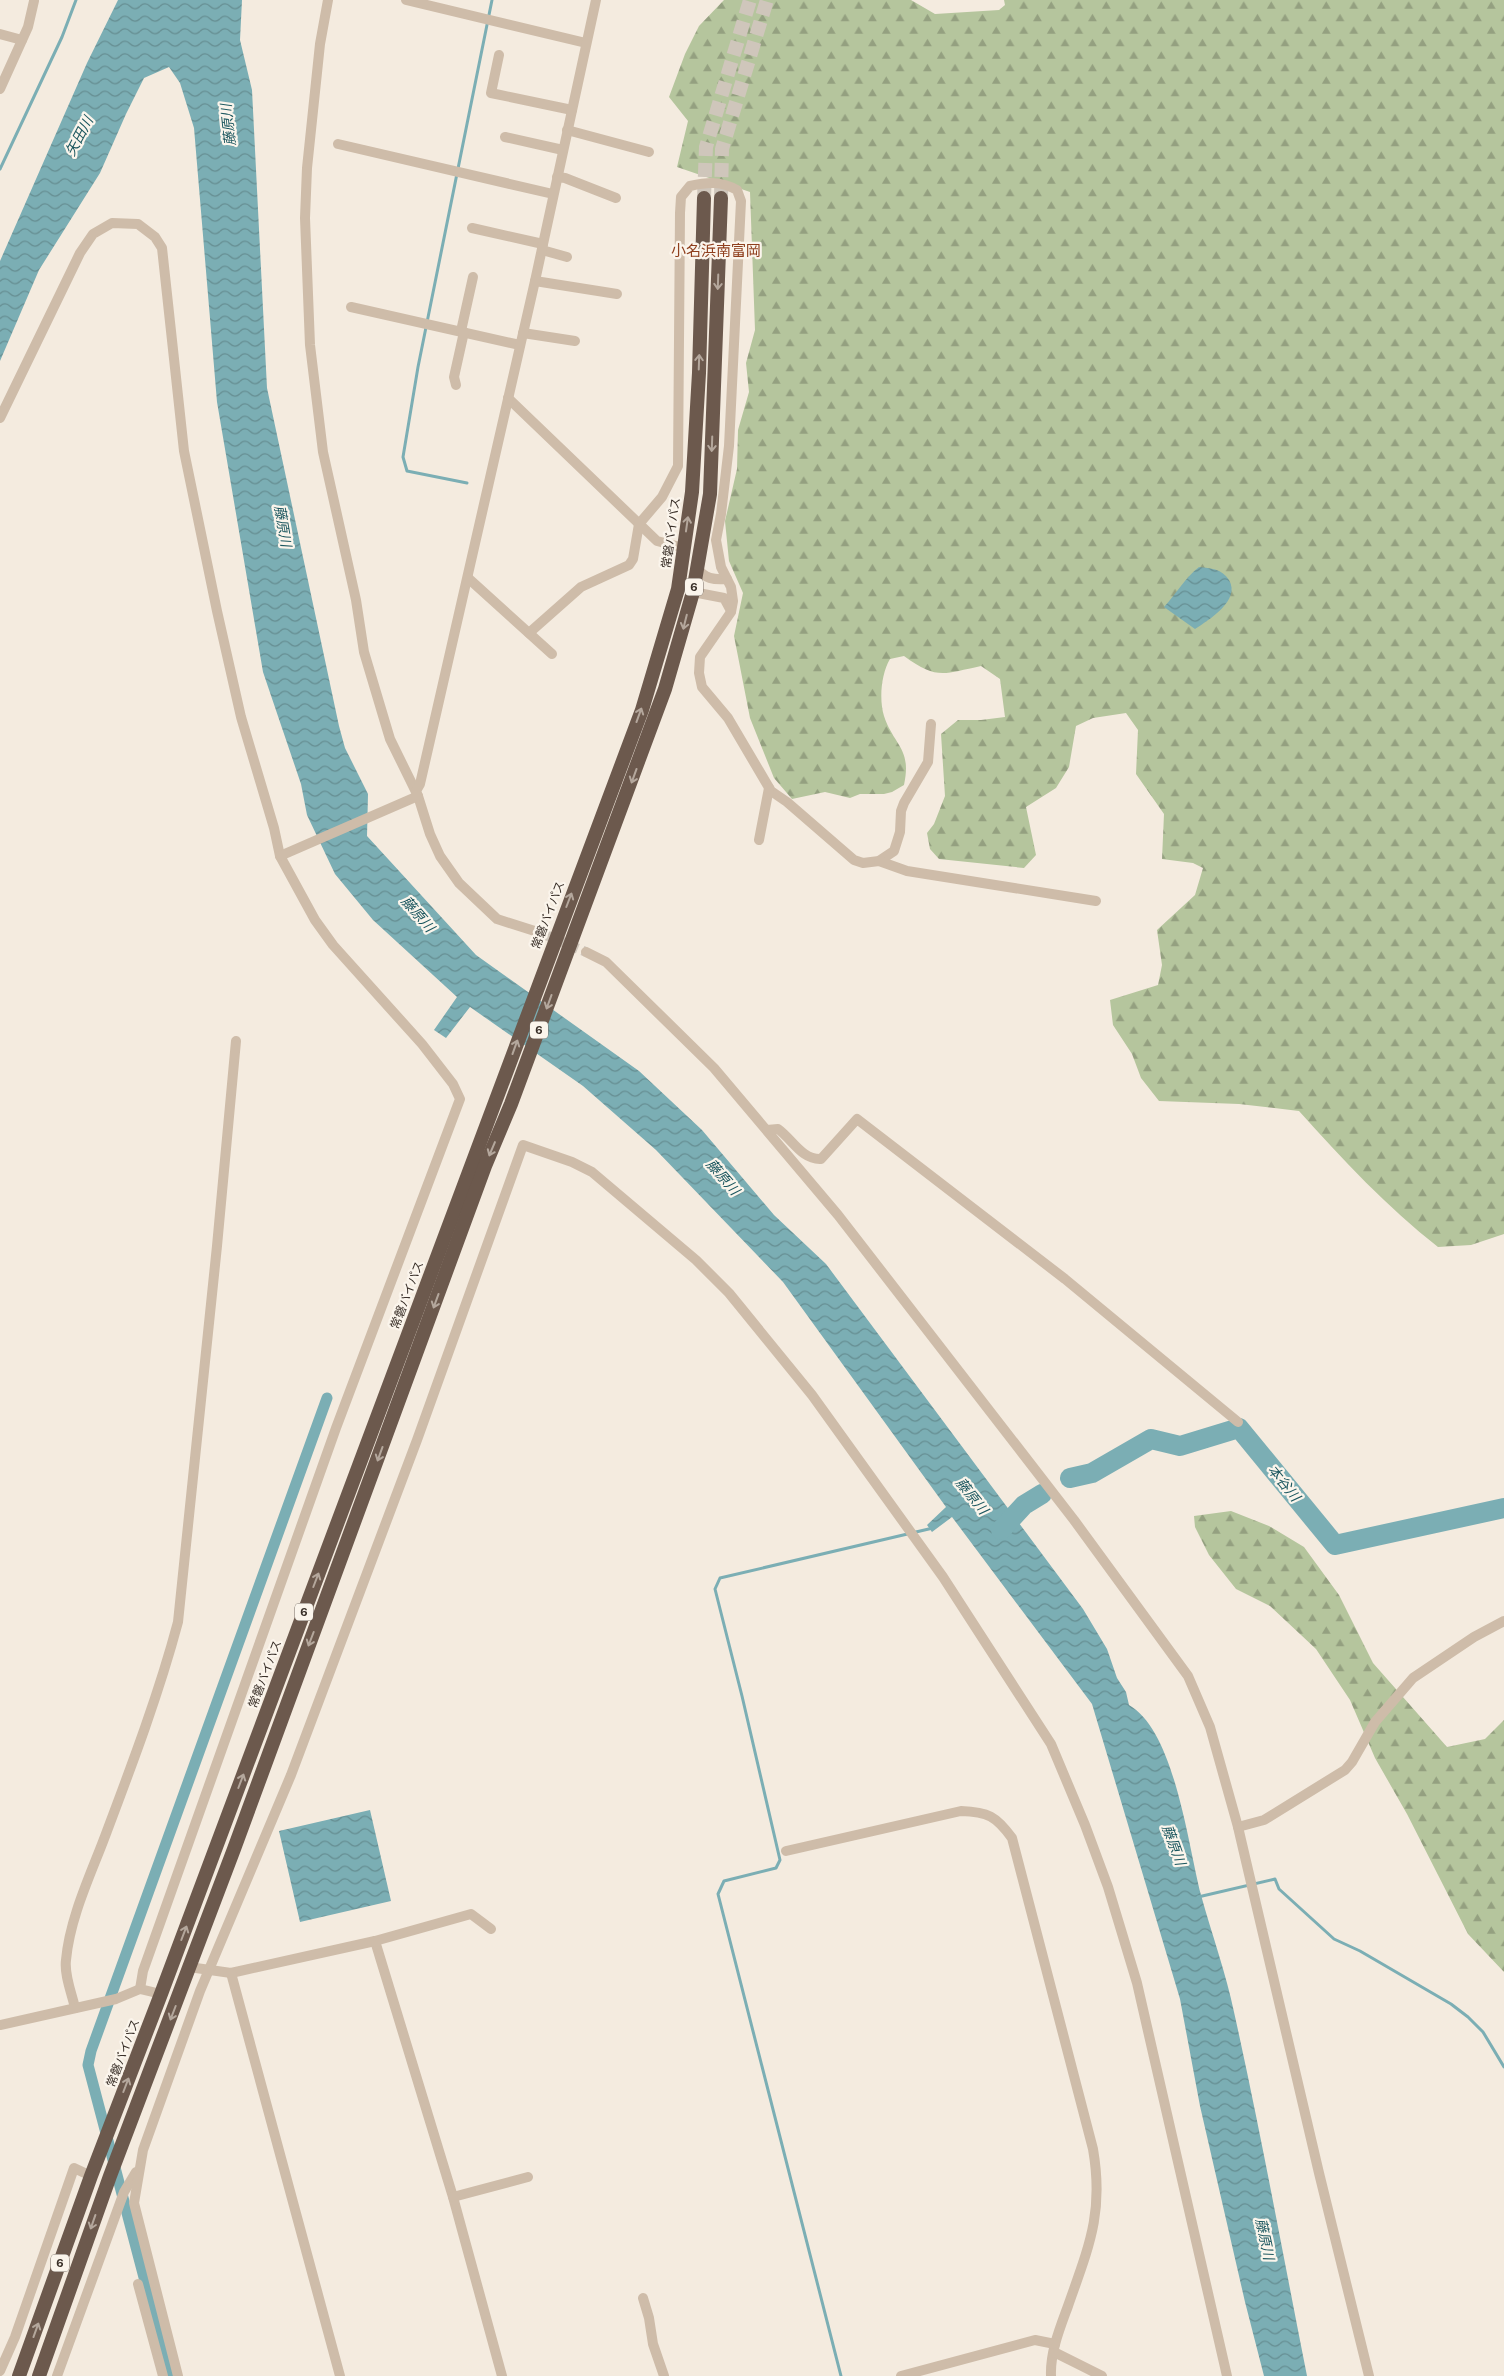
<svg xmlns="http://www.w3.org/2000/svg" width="1504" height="2376" font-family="'Public Sans','Noto Sans JP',sans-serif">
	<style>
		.forest { fill: url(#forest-firs) }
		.water { fill: url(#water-waves) }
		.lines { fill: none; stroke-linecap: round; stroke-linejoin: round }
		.stream { stroke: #7baeb4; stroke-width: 3 }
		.canal { stroke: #7baeb4; stroke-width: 11 }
		.river { stroke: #7baeb4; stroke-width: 20 }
		.minor-tunnel { stroke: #cfc6bb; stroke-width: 10; stroke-dasharray: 10 5; stroke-linecap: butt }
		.trunk-tunnel { stroke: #cfc6bb; stroke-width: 14; stroke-dasharray: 14 7; stroke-linecap: butt }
		.minor { stroke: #cebca9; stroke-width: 10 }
		.trunk { stroke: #6c594d; stroke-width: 14 }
		.oneway { stroke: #b4a79c }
		.labels { text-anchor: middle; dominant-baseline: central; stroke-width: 4.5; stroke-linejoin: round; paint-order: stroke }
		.shield { fill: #fbf5ec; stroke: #746b64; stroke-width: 1 }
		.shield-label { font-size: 11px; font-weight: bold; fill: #3a3029 }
		.street-label { font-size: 12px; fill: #3a3029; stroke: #fbf5ec }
		.water-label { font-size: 14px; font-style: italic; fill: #1c575f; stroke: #fbf5ec }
		.quarter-label { font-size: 15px; fill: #8f3f1d; stroke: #fbf5ec }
	</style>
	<defs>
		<pattern id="forest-firs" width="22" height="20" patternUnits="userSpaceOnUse" patternTransform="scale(1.25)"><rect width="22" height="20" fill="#b5c59d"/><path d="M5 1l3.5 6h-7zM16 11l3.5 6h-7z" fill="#94a080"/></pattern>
		<pattern id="water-waves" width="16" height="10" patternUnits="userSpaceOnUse" patternTransform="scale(1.25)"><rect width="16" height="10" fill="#7baeb4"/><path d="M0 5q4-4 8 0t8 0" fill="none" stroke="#668e92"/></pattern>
	</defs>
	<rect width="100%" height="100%" fill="#f4ebdf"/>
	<!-- forest -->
	<g class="forest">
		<path d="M 724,0 L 911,0 L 935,14 L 999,10 L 1005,5 L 1004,0 L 1504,0 L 1504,1234 L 1471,1245 L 1438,1247 C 1387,1207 1343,1160 1299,1111 L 1239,1104 L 1159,1101 L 1141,1078 L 1132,1054 L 1113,1025 L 1110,1000 L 1158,985 L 1162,965 L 1157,930 L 1195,895 L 1203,868 L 1193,863 L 1162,859 L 1164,814 L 1136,774 L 1138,730 L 1126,713 L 1093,718 L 1076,726 L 1069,767 L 1056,788 L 1026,807 L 1036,855 L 1024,868 L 939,859 L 930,849 L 927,833 L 934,824 L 945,796 L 941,734 L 958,720 L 981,720 L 1005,717 L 1000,679 L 981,666 C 943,674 937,680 904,656 L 890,659 C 881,674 879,700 884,716 C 894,746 912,748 904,785 L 892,792 L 884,794 L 860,794 L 850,798 L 825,792 L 792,799 L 774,778 L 750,718 L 734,636 L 743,593 L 729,561 L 725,521 L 737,469 L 738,430 L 749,392 L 746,363 L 755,330 L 750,192 L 677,167 L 688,121 L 669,97 L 685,54 L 699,26 Z"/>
		<polygon points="1231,1511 1269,1526 1304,1547 1339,1595 1373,1663 1447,1747 1485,1739 1504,1720 1504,1972 1468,1934 1407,1814 1375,1758 1350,1700 1316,1649 1270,1606 1236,1589 1209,1555 1195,1527 1194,1516"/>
	</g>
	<!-- water -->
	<g class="water">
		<path d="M 118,0 L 242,0 L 240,40 L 252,90 L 267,388 L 339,726 L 345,748 L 368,794 L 367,836 L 476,955 L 639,1071 L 702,1130 L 774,1215 L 826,1264 L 1083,1609 L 1107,1649 L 1117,1678 L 1126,1692 L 1129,1705 C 1175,1731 1188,1846 1201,1895 C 1212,1935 1226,1973 1234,2012 C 1261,2133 1283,2255 1307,2376 L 1264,2376 L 1245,2302 L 1200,2106 L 1180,1999 L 1092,1704 L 952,1517 L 932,1532 L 927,1525 L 946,1507 L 783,1282 L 656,1150 L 583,1086 L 470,1007 L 446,1038 L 434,1030 L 457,997 L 373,920 L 335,874 L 307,815 L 301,784 L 263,672 L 217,402 L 194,128 L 180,83 L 169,67 L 144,78 L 126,114 L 100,173 L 39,270 L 0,361 L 0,261 L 87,63 Z"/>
		<path d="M 1199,567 C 1211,568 1222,569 1229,580 C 1241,600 1209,620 1195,629 L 1164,607 C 1176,594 1185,578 1199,567 Z"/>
		<polygon points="370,1810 391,1901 300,1922 279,1831"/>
	</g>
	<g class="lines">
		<!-- stream -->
		<g class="stream">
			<polyline points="0,169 62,37 76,0"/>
			<polyline points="467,483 407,471 403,457 418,367 492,0"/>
			<polyline points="1198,1897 1275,1879 1279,1889 1334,1939 1360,1951 1451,2004 1468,2017 1483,2032 1504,2067"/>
			<polyline points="841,2376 718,1894 724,1881 776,1868 780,1860 742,1696 715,1589 720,1578 933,1528"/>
		</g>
		<!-- canal -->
		<polyline class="canal" points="170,2376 88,2065 91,2051 327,1398"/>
		<!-- river -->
		<g class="river">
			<polyline points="1070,1478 1092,1473 1151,1439 1180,1446 1239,1428 1335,1545 1504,1508"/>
			<polyline points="1001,1530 1024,1505 1042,1494"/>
		</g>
		<!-- minor-tunnel -->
		<polyline class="minor-tunnel" points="541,933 586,952"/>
		<!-- trunk-tunnel -->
		<g class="trunk-tunnel">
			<polyline points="704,198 706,147 750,0"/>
			<polyline points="721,198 722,149 767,0"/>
		</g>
		<!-- minor -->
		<g class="minor">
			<polyline points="328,0 320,44 307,168 305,218 310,345 323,452 356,600 364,652 390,739 418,796 430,834 440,856 459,883 497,919 541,933"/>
			<polyline points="406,0 586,43"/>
			<polyline points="0,34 22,40"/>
			<polyline points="499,55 491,93 572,110"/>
			<polyline points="0,89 28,27 34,1"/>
			<polyline points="567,130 649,152"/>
			<polyline points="505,137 563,150"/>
			<polyline points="338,144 553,194"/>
			<polyline points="557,177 565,178 616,198"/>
			<polyline points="472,228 543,244"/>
			<polyline points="542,250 567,257"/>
			<polyline points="535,281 617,294"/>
			<polyline points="351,307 520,345"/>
			<polyline points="461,331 473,277"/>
			<polyline points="523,333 575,341"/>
			<polyline points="456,385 454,377 464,332"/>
			<polyline points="508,398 657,541 684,548"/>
			<polyline points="0,418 80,253 93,234 112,223 138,224 155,237 162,248 184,451 217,611 241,717 274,828 280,856 315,920 333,945 422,1044 453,1084 460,1099 336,1428 143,1971 140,1989"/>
			<path d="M 697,567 C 704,579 714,580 727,579"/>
			<polyline points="468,578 552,654"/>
			<polyline points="693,592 724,598 731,611"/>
			<path d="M 529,633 L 581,587 L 629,565 L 633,559 L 639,524 L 662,497 L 678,466 L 680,213 L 681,197 L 690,186 C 708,182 721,181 737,190 L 741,201 L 729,446 L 721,514 L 716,540 L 721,567 L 731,587 L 733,601 L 731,612 L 700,657 L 699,673 L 702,687 L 728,718 L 771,791 L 787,802 L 854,860 L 863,863 L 879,861 L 894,851 L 900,832 L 901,811 L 904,803 L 928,762 L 931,724"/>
			<polyline points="416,791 420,784 535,281 596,0"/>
			<polyline points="759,840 769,788"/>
			<polyline points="280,856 418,796"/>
			<polyline points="879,861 907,871 1096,901"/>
			<polyline points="586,952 606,962 714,1068 838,1215 1074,1520 1188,1676 1210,1727 1238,1827 1319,2173 1369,2376"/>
			<path d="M 767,1130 L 778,1129 C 792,1139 802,1160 821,1159 L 857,1119 L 1065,1279 L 1238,1422"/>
			<polyline points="1238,1827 1264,1820 1345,1770 1352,1762 1375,1722 1413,1678 1474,1637 1504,1621"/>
			<path d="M 786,1851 L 961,1811 C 988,1812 996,1816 1012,1838 L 1093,2149 C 1104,2213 1089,2246 1068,2306 C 1060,2328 1050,2352 1051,2376"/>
			<polyline points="375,1941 453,2197 502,2376"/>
			<polyline points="189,1967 231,1973 375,1941 471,1914 491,1929"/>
			<polyline points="231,1973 340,2376"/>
			<path d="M 75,2008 C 72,1994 64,1975 66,1960 C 70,1916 92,1872 107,1831 C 133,1762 159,1693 178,1622 L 217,1246 L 236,1041"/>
			<polyline points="0,2025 116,1999 140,1989 161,1994"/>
			<polyline points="453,2197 528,2177"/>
			<polyline points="138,2284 163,2376"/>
			<polyline points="643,2298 649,2318 653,2344 664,2376"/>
			<polyline points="1054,2352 1102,2376"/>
			<polyline points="0,2371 15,2337 74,2168 91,2176"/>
			<polyline points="57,2376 124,2192 136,2172"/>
			<polyline points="178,2376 134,2203 143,2150 200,1991 291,1775 417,1440 523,1145 572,1162 592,1172 696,1260 729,1293 812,1395 943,1577 1051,1744 1085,1825 1108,1887 1137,1983 1227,2376"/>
			<polyline points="901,2376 1035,2340 1055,2344"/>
		</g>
		<!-- trunk -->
		<g class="trunk">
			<polyline points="19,2376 91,2176 161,1994 642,710 678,589 692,492 699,373 704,198"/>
			<polyline points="39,2376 110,2176 234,1849 485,1166 511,1104 665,689 693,592 710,494 721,198"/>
		</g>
	</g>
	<!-- one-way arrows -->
	<defs><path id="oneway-shaft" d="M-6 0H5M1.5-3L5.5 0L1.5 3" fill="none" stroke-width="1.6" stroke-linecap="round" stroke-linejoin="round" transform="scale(1.25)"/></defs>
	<g class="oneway">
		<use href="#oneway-shaft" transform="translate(718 282) rotate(92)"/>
		<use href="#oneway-shaft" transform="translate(699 362) rotate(-88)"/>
		<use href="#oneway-shaft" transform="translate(712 444) rotate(92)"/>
		<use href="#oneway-shaft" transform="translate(687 524) rotate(-82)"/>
		<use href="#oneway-shaft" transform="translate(685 622) rotate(104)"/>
		<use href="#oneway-shaft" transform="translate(639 715) rotate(-70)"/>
		<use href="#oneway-shaft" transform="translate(634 776) rotate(110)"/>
		<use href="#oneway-shaft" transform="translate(569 900) rotate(-69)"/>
		<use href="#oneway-shaft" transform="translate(549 1002) rotate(110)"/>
		<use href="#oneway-shaft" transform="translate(515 1047) rotate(-70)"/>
		<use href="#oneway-shaft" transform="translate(492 1149) rotate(113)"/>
		<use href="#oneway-shaft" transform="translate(436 1301) rotate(110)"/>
		<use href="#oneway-shaft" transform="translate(380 1454) rotate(110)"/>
		<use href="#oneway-shaft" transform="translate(316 1580) rotate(-69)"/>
		<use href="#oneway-shaft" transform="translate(311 1639) rotate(111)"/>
		<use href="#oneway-shaft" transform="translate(241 1781) rotate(-69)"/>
		<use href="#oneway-shaft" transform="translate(184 1933) rotate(-69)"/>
		<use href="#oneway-shaft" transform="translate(173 2013) rotate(111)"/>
		<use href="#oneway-shaft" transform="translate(126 2085) rotate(-69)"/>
		<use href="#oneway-shaft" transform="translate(93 2222) rotate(109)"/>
		<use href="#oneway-shaft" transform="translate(36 2330) rotate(-70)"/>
	</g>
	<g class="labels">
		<!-- shield labels -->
		<g class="shield">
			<rect x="685" y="578.5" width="18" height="17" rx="4"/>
			<rect x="530" y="1021.5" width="18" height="17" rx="4"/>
			<rect x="295" y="1603.5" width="18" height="17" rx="4"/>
			<rect x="51" y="2254.5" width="18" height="17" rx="4"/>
		</g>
		<g class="shield-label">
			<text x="694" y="587">6</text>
			<text x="539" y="1030">6</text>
			<text x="304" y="1612">6</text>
			<text x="60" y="2263">6</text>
		</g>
		<!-- street labels -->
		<g class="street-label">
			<text transform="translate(671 533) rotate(-82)">常磐バイパス</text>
			<text transform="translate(548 915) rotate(-69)">常磐バイパス</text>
			<text transform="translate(407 1295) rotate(-69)">常磐バイパス</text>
			<text transform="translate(265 1674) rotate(-69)">常磐バイパス</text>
			<text transform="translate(123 2053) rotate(-69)">常磐バイパス</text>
		</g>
		<!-- water labels -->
		<g class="water-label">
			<text transform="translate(228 125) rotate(-96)">藤原川</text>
			<text transform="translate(79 136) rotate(-62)">矢田川</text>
			<text transform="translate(283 526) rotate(80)">藤原川</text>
			<text transform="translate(418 914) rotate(49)">藤原川</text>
			<text transform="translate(723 1177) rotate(49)">藤原川</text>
			<text transform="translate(1284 1483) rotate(51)">本谷川</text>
			<text transform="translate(972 1496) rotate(51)">藤原川</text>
			<text transform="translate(1174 1845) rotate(70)">藤原川</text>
			<text transform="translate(1265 2239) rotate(78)">藤原川</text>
		</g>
		<!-- quarter labels -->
		<g class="quarter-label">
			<text x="716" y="250">小名浜南富岡</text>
		</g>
	</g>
</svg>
